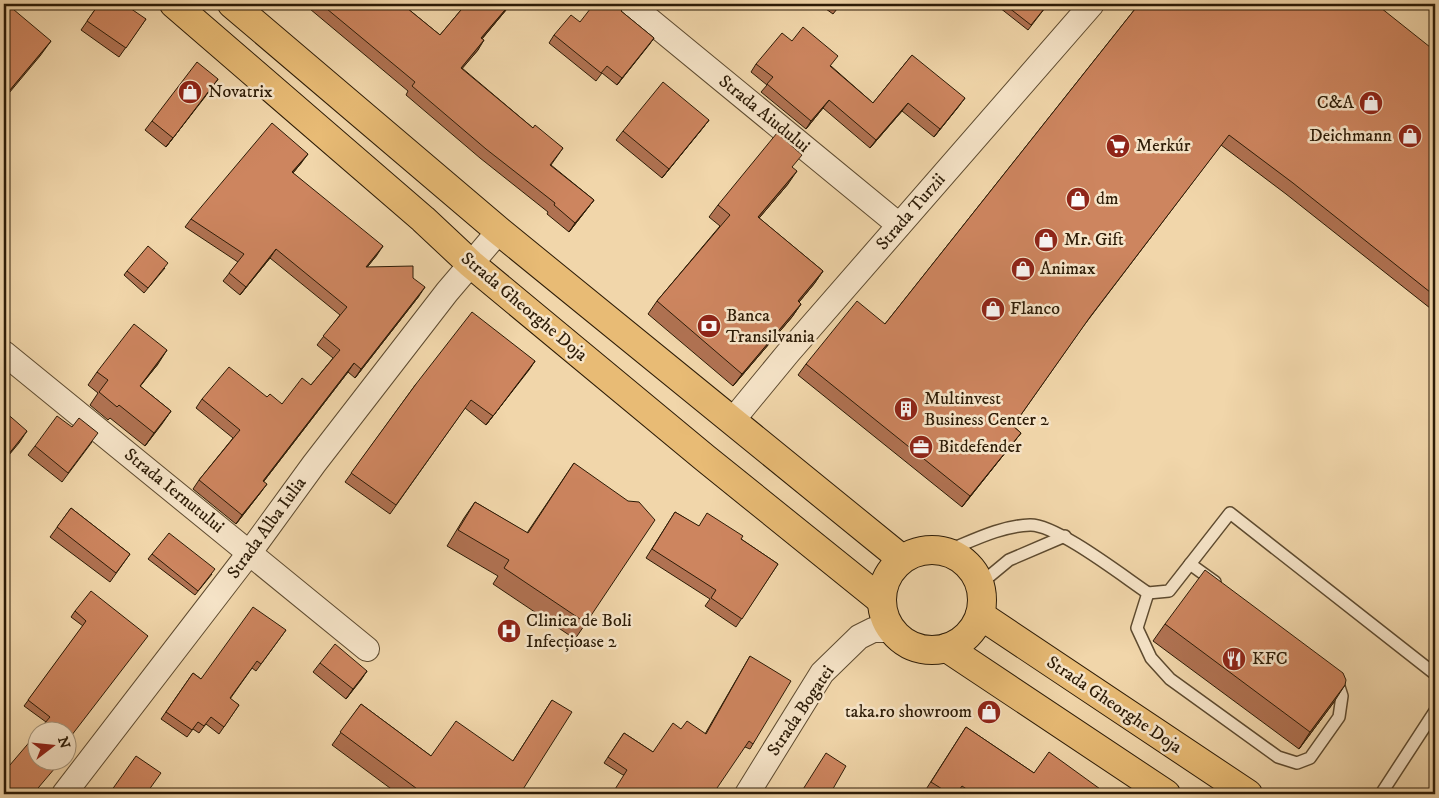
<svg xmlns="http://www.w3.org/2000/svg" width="1439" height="798" font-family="'IM FELL DW Pica',serif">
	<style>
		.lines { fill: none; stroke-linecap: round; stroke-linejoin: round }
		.service-casing { stroke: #5d4a2f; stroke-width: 14 }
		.minor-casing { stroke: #5d4a2f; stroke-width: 26 }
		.primary-casing { stroke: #2c1b06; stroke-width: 30 }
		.service { stroke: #f6e4c8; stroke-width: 11 }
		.minor { stroke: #f6e4c8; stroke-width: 24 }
		.primary { stroke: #e8bb75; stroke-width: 28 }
		.wall { fill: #b07252; stroke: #2c1b06 }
		.shaded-wall { fill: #905d42; stroke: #2c1b06 }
		.building { fill: #cd855f; stroke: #2c1b06 }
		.labels { text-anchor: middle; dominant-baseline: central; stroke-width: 5; stroke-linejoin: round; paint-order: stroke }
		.poi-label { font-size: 18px; fill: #2c1b06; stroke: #f6e4c8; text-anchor: start }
		.street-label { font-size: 18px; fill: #2c1b06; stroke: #f6e4c8 }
	</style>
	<rect width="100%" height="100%" fill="#f1d6aa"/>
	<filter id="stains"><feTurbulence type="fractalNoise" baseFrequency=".004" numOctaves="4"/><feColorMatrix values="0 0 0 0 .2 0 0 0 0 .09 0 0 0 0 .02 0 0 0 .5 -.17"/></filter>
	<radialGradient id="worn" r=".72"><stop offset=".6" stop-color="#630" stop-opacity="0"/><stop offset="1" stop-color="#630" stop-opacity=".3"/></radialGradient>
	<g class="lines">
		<!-- service casing -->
		<g class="service-casing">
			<g id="service">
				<path d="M 947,551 C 974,540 1001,526 1030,525 C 1056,524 1124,577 1148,593 L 1169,591 L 1230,513 L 1435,674"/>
				<polyline points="1190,564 1215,582"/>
				<polyline points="980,584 1009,560 1065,536"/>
				<polyline points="1148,593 1137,628 1151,658 1170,679 1278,757 1297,763 1310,758 1339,717 1342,696 1336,677"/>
				<polyline points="1381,794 1435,711"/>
			</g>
		</g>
		<!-- minor casing -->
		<g class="minor-casing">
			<g id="minor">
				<polyline points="630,4 899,225"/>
				<polyline points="4,353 367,649"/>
				<polyline points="732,421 788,353 1092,4"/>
				<polyline points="64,794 250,552 314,464 447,292 499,231"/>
				<polyline points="747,794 822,673 859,637 873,630 891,630"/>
			</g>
		</g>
		<!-- primary casing -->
		<g class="primary-casing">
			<g id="primary">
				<polyline points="174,4 423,219 471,264 705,458 881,600"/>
				<polyline points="232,4 499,231 902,559"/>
				<circle cx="932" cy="600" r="50"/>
				<polyline points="980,615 1248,794"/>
				<polyline points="947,648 1166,794"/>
			</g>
		</g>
		<!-- service -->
		<use href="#service" class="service"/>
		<!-- minor -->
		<use href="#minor" class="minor"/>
		<!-- primary -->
		<use href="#primary" class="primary"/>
	</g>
	<!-- wall -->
	<g class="wall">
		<polygon points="99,4 146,19 119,57 81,30"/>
		<polygon points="304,4 402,4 440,35 466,4 511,4 482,39 478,50 462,68 533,128 563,148 551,165 594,200 587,209 569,232 547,214 548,212 480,158 406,95 408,91"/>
		<polygon points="819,4 841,4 833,14"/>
		<polygon points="995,4 1048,4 1028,30"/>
		<polygon points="1139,4 1435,51 1435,312 1286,194 1221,145 1082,328 1013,426 1021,433 1013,443 962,507 798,375 806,364 885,324"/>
		<polygon points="625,6 621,11 654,38 617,85 602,73 596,81 549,43 554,35 580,22"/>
		<polygon points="792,41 831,66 873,103 912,55 959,106 934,137 902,111 870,148 823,108 806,129 761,92 767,85 751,72 756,64"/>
		<polygon points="218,79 166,147 145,130 152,121"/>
		<polygon points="709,120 702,129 662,178 616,140 623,131"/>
		<polygon points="302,162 293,173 377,255 367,267 413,278 419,296 355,378 348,372 264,481 261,492 236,524 193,489 199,480 233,438 196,408 202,399 267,397 282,404 311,385 333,358 317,345 340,315 270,258 240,295 223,281 238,262 185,227 191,219"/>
		<polygon points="793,168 788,184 759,218 823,271 814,284 799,302 801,304 792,317 733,386 648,314 657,301 720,226 709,217 718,205"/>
		<polygon points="165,268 144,293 124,275 127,271"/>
		<polygon points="535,361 486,425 465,408 390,514 345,482 416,384"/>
		<polygon points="158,364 140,386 171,411 145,446 110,418 108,420 90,405 98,393 88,385 97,372"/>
		<polygon points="92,442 62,482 28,455 35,446"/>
		<polygon points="574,463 586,623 575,639 493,584 498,576 447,546 464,518 475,502 527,533"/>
		<polygon points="71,508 130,554 110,582 50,537"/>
		<polygon points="675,512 698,526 741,539 778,564 736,627 705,606 710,599 646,558"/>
		<polygon points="152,554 212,574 195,595 148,559"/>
		<polygon points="75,611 148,636 46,722 24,706 83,626 71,617"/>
		<polygon points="1165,624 1334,702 1299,749 1153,641"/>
		<polygon points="286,630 256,671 252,668 230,699 239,705 219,734 206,724 199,733 193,729 187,737 161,719 193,673 201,679"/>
		<polygon points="750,656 753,744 750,749 745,747 623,775 604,763 624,733 653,752 681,729 705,734"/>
		<polygon points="320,663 367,671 346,699 313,672"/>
		<polygon points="552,700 520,794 398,794 332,745 361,704 431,756 513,761"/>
		<polygon points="966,727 1034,773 1107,794 923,794"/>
	</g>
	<!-- shaded-wall -->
	<g class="shaded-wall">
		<polygon points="510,4 511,4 475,47 481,38"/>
		<polygon points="654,38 649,45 617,85 622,78"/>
		<polygon points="484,40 478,50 455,77 461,68"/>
		<polygon points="51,41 40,56 4,99 4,97"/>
		<polygon points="218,79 212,88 166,147 173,138"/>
		<polygon points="965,98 959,106 934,137 940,129"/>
		<polygon points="829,100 823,108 806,129 811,121"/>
		<polygon points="908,103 902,111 870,148 876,140"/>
		<polygon points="709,120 702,129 662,178 669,169"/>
		<polygon points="308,154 302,162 286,181 292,172"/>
		<polygon points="797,171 788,184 749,230 758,217"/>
		<polygon points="594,200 587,209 569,232 575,223"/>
		<polygon points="383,246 377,255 360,276 366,267"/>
		<polygon points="276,249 270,258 240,295 246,287"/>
		<polygon points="823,271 814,284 789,314 798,301"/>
		<polygon points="425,287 419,296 355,378 361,369"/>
		<polygon points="801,304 792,317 733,386 742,374"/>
		<polygon points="167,350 158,364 130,399 140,386"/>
		<polygon points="535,361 529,370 486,425 493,416"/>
		<polygon points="354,363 348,372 257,490 263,481"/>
		<polygon points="171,411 162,424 145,446 154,433"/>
		<polygon points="27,431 19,443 4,461 4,460"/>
		<polygon points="1021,433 1013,443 962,507 970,496"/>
		<polygon points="267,484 261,492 236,524 242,515"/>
		<polygon points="367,671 361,680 346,699 353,689"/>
		<polygon points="1345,685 1334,702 1299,749 1310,732"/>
	</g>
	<!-- building -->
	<g class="building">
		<polygon points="4,4 7,4 51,41 4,97"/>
		<polygon points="99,4 124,4 146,19 126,48 87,21"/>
		<polygon points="321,4 402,4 440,35 466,4 510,4 481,38 484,40 461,68 533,128 535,125 563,148 550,165 594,200 575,223 554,205 555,203 486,149 412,86 415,82"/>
		<polygon points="594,4 624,4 625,6 621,11 654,38 622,78 607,66 601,73 554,35 571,15 580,22"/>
		<polygon points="829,4 841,4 836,10"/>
		<polygon points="1004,4 1048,4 1031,25"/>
		<polygon points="1139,4 1376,4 1435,51 1435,296 1293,183 1229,135 1090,317 1013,426 1021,433 970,496 806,364 857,301 885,324"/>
		<polygon points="803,27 838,56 830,66 873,103 912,55 965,98 940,129 908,103 876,140 829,100 811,121 767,84 773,77 756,64 782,33 792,41"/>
		<polygon points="197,62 218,79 173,138 152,121"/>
		<polygon points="663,82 709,120 669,169 623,131"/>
		<polygon points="272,123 308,154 292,172 383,246 366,267 413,266 413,278 425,287 361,369 354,363 263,481 267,484 242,515 199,480 240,430 202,399 229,367 267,397 270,394 282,404 302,378 311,385 340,350 323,336 347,307 276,249 246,287 229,273 244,254 191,219"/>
		<polygon points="777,133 802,155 792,167 797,171 758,217 823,271 798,301 801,304 742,374 657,301 730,215 718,205"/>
		<polygon points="148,246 168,263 148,288 127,271"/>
		<polygon points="472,312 535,361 493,416 471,400 396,505 351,473 416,384"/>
		<polygon points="134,324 167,350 140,386 171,411 154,433 119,405 117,407 99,392 108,380 97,372"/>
		<polygon points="4,411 27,431 4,460"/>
		<polygon points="57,416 72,427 79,418 98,433 68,473 35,446"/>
		<polygon points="574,463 628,501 639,502 655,520 586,623 504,568 509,560 458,530 475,502 528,533"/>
		<polygon points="71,508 130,554 116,573 57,527"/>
		<polygon points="675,512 699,526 707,513 743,536 741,539 778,564 742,619 711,598 716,590 652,549"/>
		<polygon points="169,533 215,569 198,591 152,554"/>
		<polygon points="1205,570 1343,673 1346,680 1345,685 1310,732 1165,624"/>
		<polygon points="91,591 148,636 68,740 68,730 39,730 50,717 28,700 86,621 75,611"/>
		<polygon points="253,607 286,630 261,664 257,661 230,698 239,705 224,727 211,717 204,726 198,722 192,730 166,712 193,673 201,679"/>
		<polygon points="335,644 367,671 353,689 320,663"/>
		<polygon points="750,656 791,681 753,744 749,741 715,791 719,794 612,794 627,770 608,757 624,733 653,752 673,723 681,729 687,721 706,734"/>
		<polygon points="552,700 572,712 520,794 424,794 340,732 361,704 431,756 456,721 513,761"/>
		<polygon points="966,727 1034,773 1049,752 1107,794 974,794 962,786 956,794 950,794 931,782"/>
		<polygon points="38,732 38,760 52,760 49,764 55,768 33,794 4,794 4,772"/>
		<polygon points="826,753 846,766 830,794 800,794"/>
		<polygon points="136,756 161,773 146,794 109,794"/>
	</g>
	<!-- icons -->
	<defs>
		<g id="shop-disc" transform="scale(1.25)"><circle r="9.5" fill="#8f2418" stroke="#f6e4c8"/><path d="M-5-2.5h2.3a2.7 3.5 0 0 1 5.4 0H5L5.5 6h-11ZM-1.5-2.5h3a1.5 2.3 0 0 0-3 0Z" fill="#fff"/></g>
		<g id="supermarket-disc" transform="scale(1.25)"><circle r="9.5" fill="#8f2418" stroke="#f6e4c8"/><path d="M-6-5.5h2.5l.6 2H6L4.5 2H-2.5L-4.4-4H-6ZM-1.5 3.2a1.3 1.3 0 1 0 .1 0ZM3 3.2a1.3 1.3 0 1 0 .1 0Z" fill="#fff"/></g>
		<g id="bank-disc" transform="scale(1.25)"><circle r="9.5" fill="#8f2418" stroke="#f6e4c8"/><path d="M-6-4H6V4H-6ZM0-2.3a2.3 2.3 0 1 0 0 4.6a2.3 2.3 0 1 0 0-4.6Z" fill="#fff"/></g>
		<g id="building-disc" transform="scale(1.25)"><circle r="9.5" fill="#8f2418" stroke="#f6e4c8"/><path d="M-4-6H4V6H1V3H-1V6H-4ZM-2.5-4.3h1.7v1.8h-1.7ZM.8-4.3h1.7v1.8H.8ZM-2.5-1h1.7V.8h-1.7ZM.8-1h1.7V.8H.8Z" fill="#fff"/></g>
		<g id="office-disc" transform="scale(1.25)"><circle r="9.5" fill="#8f2418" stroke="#f6e4c8"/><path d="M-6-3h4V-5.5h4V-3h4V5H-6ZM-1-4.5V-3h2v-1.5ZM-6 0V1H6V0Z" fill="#fff"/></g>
		<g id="hospital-disc" transform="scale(1.25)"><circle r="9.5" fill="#8f2418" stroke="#f6e4c8"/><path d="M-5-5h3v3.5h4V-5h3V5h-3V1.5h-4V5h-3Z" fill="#fff"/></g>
		<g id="restaurant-disc" transform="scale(1.25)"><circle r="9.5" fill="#8f2418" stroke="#f6e4c8"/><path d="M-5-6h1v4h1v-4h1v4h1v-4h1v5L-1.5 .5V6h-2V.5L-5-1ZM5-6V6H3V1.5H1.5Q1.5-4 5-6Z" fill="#fff"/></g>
	</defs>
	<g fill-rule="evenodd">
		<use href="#shop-disc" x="190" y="92"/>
		<use href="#shop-disc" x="1371" y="103"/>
		<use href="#shop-disc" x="1410" y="136"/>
		<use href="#supermarket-disc" x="1118" y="146"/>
		<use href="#shop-disc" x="1078" y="199"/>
		<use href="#shop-disc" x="1046" y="240"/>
		<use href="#shop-disc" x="1023" y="269"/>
		<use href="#shop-disc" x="993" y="309"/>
		<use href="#bank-disc" x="709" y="326"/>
		<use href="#building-disc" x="906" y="409"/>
		<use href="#office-disc" x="921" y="447"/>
		<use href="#hospital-disc" x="509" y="631"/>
		<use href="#restaurant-disc" x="1234" y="659"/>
		<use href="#shop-disc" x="989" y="712"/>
	</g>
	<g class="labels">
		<!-- poi labels -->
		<g class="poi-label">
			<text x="208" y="92">Novatrix</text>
			<text x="1354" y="103" text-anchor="end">C&amp;A</text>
			<text x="1392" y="136" text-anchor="end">Deichmann</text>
			<text x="1136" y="146">Merkúr</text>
			<text x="1096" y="199">dm</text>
			<text x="1064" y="240">Mr. Gift</text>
			<text x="1040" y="269">Animax</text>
			<text x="1010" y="309">Flanco</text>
			<text x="726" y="316">Banca<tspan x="726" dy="21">Transilvania</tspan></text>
			<text x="924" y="399">Multinvest<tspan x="924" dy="21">Business Center 2</tspan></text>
			<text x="938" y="447">Bitdefender</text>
			<text x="526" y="621">Clinica de Boli<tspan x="526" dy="21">Infecțioase 2</tspan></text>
			<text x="1252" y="659">KFC</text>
			<text x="972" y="712" text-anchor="end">taka.ro showroom</text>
		</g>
		<!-- street labels -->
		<g class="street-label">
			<text transform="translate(764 114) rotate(39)">Strada Aiudului</text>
			<text transform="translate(911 212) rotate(-49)">Strada Turzii</text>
			<text transform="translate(524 307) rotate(40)">Strada Gheorghe Doja</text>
			<text transform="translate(174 491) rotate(39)">Strada Iernutului</text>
			<text transform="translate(267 528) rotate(-54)">Strada Alba Iulia</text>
			<text transform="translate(1114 705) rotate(34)">Strada Gheorghe Doja</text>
			<text transform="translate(801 711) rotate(-56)">Strada Bogatei</text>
		</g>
	</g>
	<!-- margin -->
	<rect width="1439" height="798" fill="none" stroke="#f1d6aa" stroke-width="20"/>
	<rect x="5" y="5" width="1429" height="788" fill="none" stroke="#2c1b06" stroke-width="2.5"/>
	<rect x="10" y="10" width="1419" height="778" fill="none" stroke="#2c1b06"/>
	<!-- north arrow -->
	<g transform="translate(52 746) rotate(74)"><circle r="24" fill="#f6e4c8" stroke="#a5947a"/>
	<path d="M0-4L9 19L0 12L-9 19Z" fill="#8f2418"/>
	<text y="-8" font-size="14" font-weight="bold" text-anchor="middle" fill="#2c1b06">N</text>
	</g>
	<rect width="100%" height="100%" filter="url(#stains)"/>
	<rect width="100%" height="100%" fill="url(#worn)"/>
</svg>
